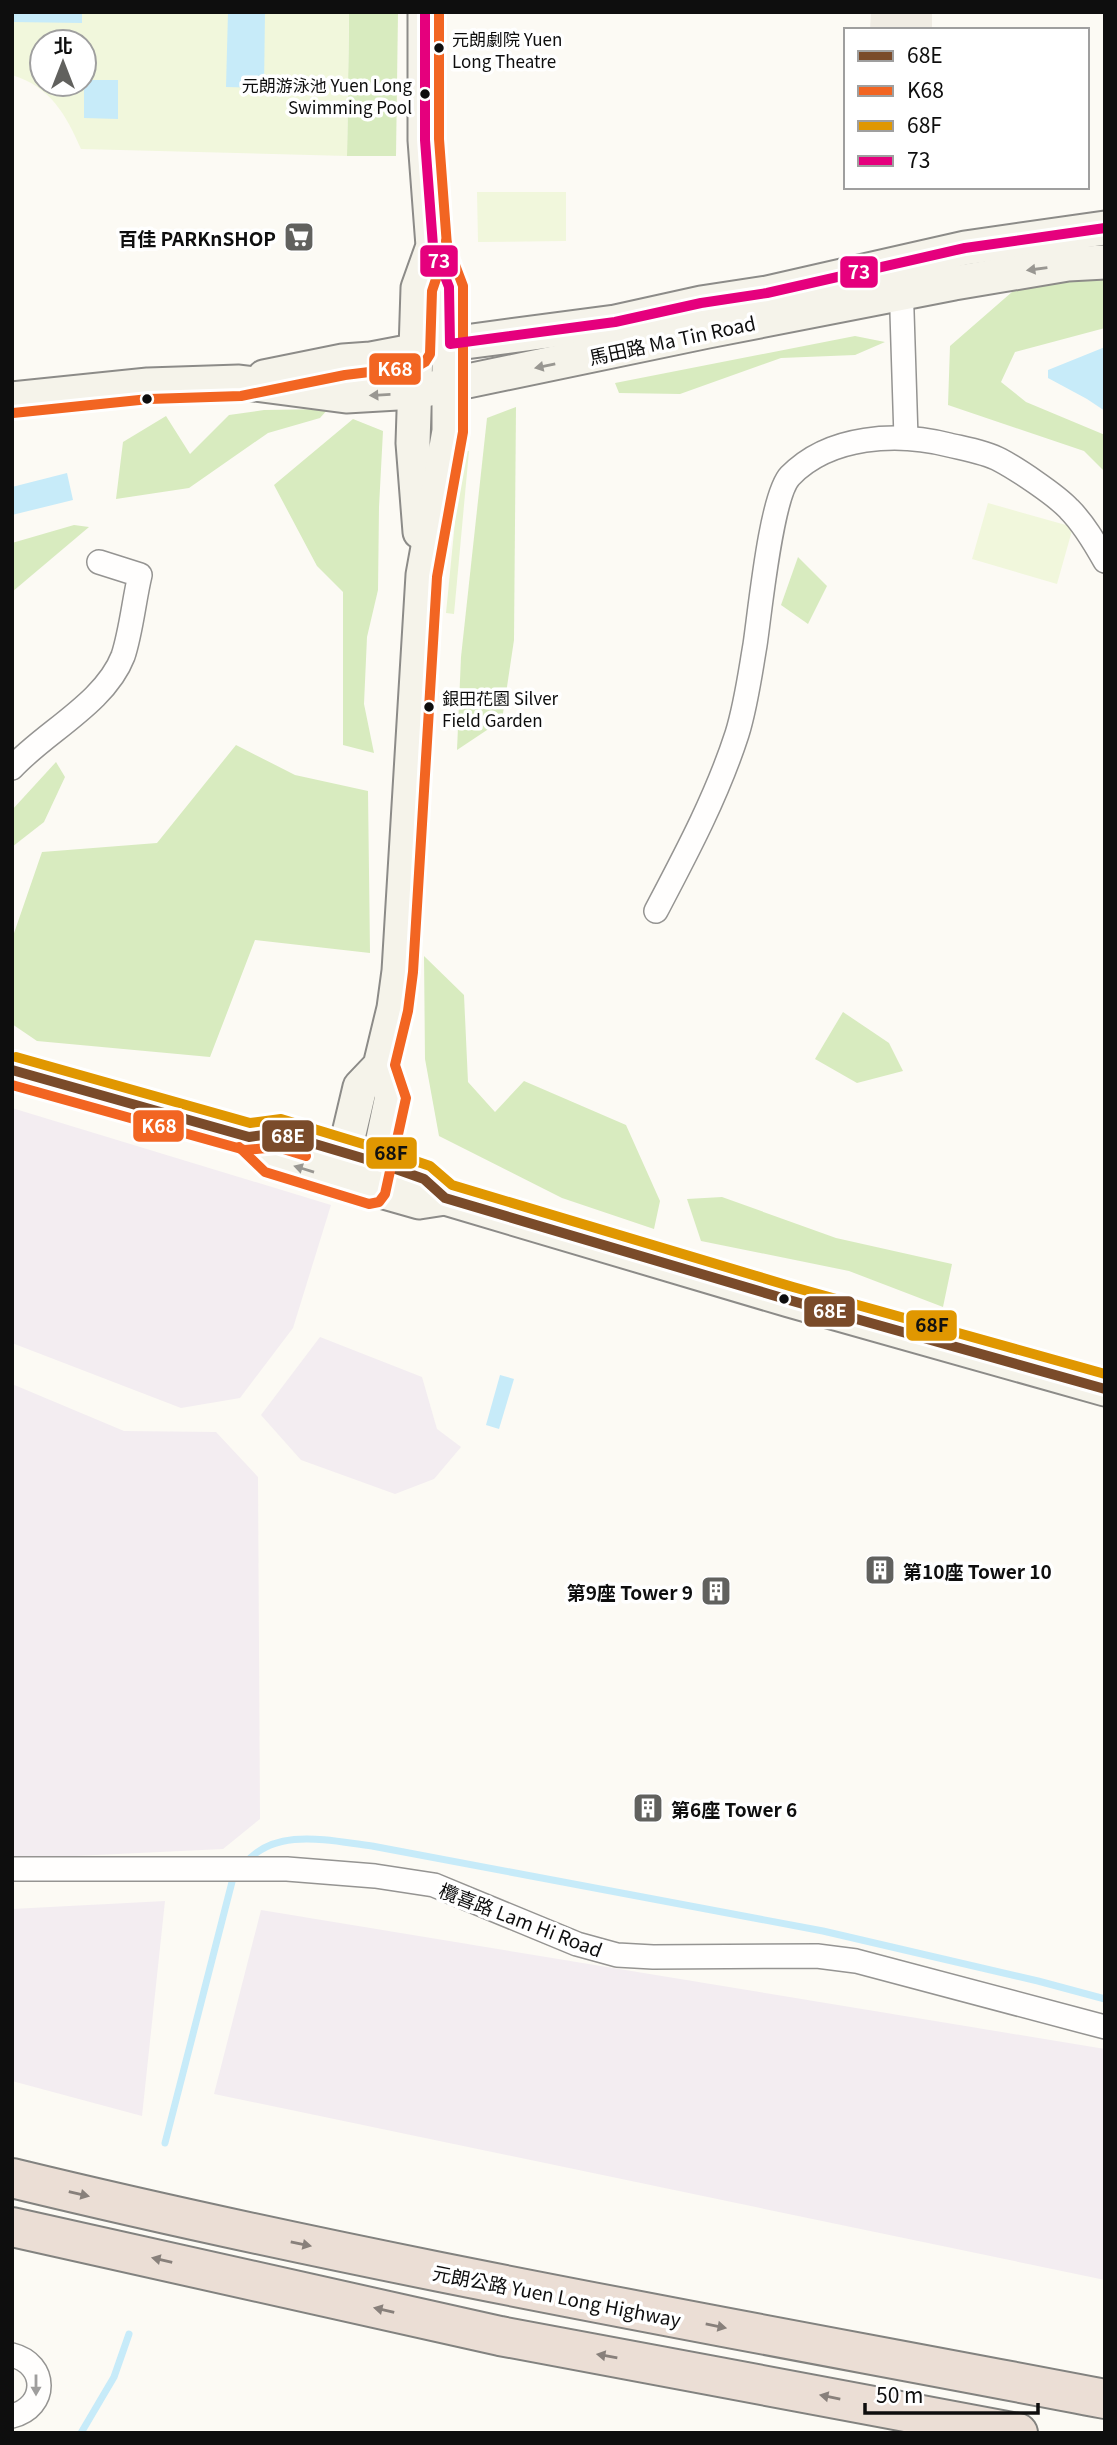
<svg xmlns="http://www.w3.org/2000/svg" width="1117" height="2445" font-family="Georgia,'Noto Sans TC',serif">
	<style>
		.industrial { fill: #f3edf1 }
		.green { fill: #e8f3d2 }
		.forest { fill: #d8ebbf }
		.pitch { fill: #f1f7dc; fill-rule: evenodd }
		.plaza { fill: #f0ece3 }
		.water { fill: #c7ebf9 }
		.lines { fill: none; stroke-linecap: round; stroke-linejoin: round }
		.stream { stroke: #c7ebf9; stroke-width: 7 }
		.street-casing { stroke: #959492; stroke-width: 26 }
		.secondary-casing { stroke: #8c8b88; stroke-width: 37 }
		.highway-casing { stroke: #82827f; stroke-width: 42 }
		.street { stroke: #fffefd; stroke-width: 23 }
		.secondary { stroke: #f5f3ea; stroke-width: 33 }
		.highway { stroke: #ebded5; stroke-width: 38 }
		.bus-1-casing { stroke: #fff; stroke-width: 16 }
		.bus-2-casing { stroke: #fff; stroke-width: 16 }
		.bus-3-casing { stroke: #fff; stroke-width: 16 }
		.bus-4-casing { stroke: #fff; stroke-width: 16 }
		.bus-1 { stroke: #7a4b2a; stroke-width: 10 }
		.bus-2 { stroke: #f26522; stroke-width: 10 }
		.bus-3 { stroke: #e09701; stroke-width: 10 }
		.bus-4 { stroke: #e5007d; stroke-width: 10 }
		.oneway { fill: #999792 }
		.oneway2 { fill: #88807b }
		.oneway3 { fill: #9f9e9d }
		.bus-dot { fill: #0e0e0e; stroke: #fff; stroke-width: 2.5 }
		.labels { text-anchor: middle; dominant-baseline: central; stroke-width: 7; stroke-linejoin: round; paint-order: stroke }
		.bus-label { font-size: 17px; fill: #0e0e0e; stroke: #fff; text-anchor: start }
		.poi-label { font-size: 19px; font-weight: bold; fill: #0e0e0e; stroke: #fff; text-anchor: end }
		.street-label { font-size: 19px; fill: #0e0e0e; stroke: #fff }
		.line-badge { stroke: #fff; stroke-width: 2.5 }
		.badge-label { font-size: 19px; text-anchor: middle; font-weight: bold; fill: #fff }
		.pale-badge-label { font-size: 19px; text-anchor: middle; font-weight: bold; fill: #111 }
	</style>
	<rect width="100%" height="100%" fill="#fcfaf4"/>
	<!-- industrial -->
	<g class="industrial">
		<polygon points="12,1108 331,1205 293,1328 240,1398 181,1408 12,1343"/>
		<polygon points="320,1337 422,1377 437,1429 461,1447 434,1479 395,1494 301,1460 261,1415"/>
		<polygon points="12,1384 124,1431 216,1432 258,1477 260,1819 223,1849 12,1859"/>
		<polygon points="165,1901 142,2116 12,2081 12,1909"/>
		<polygon points="261,1910 1105,2049 1105,2280 214,2094"/>
	</g>
	<!-- green -->
	<polygon class="green" points="462,450 469,451 454,614 446,613"/>
	<!-- forest -->
	<g class="forest">
		<polygon points="349,12 398,12 396,156 347,156"/>
		<polygon points="1105,277 1105,328 1015,352 1001,382 1026,402 1105,435 1105,472 1084,451 948,405 950,346 1028,278"/>
		<polygon points="855,336 885,342 855,355 781,358 680,394 619,393 615,383"/>
		<polygon points="516,407 514,640 502,720 457,750 461,657 487,418"/>
		<polygon points="328,409 320,418 268,433 189,488 116,499 123,442 166,416 190,454 229,415 264,410"/>
		<polygon points="353,419 383,431 379,507 378,590 367,637 364,704 374,753 343,745 343,592 317,566 274,485"/>
		<polygon points="74,525 89,527 12,592 12,543"/>
		<polygon points="798,557 827,586 808,624 781,605"/>
		<polygon points="236,745 295,775 368,791 370,953 255,940 210,1057 37,1041 12,1024 12,939 42,852 157,843"/>
		<polygon points="56,762 65,777 44,822 12,847 12,810"/>
		<polygon points="424,956 464,995 468,1082 495,1112 524,1081 626,1125 660,1201 654,1229 562,1198 439,1136 425,1059"/>
		<polygon points="843,1012 889,1043 903,1071 857,1083 815,1059"/>
		<polygon points="722,1197 836,1238 952,1264 943,1307 849,1271 701,1241 687,1199"/>
	</g>
	<!-- pitch -->
	<g class="pitch">
		<path d="M 12,12 L 349,12 L 347,156 L 81,149 C 66,115 51,87 12,75 ZM 42,42 L 84,42 L 84,84 L 42,84 Z"/>
		<polygon points="477,192 566,192 566,241 478,242"/>
		<polygon points="988,503 1073,527 1057,584 972,559"/>
	</g>
	<!-- plaza -->
	<polygon class="plaza" points="871,12 932,12 932,30 870,30"/>
	<!-- water -->
	<g class="water">
		<polygon points="12,12 82,12 82,23 12,22"/>
		<polygon points="228,12 265,12 264,88 226,87"/>
		<polygon points="84,80 118,80 118,119 84,118"/>
		<polygon points="1105,347 1105,411 1087,399 1048,378 1048,370"/>
		<polygon points="67,473 73,500 12,515 12,487"/>
		<polygon points="500,1375 514,1379 499,1429 486,1425"/>
	</g>
	<g class="lines">
		<!-- stream -->
		<g class="stream">
			<path d="M 244,1865 C 274,1826 330,1841 372,1846 L 823,1931 L 1038,1981 L 1105,1999"/>
			<polyline points="165,2143 233,1878 236,1874"/>
			<polyline points="81,2433 114,2377 129,2334"/>
		</g>
		<!-- street casing -->
		<g class="street-casing">
			<g id="street">
				<polyline points="901,281 906,438"/>
				<path d="M 12,768 C 45,732 105,703 123,656 C 131,632 134,600 140,575 L 99,562"/>
				<path d="M 656,911 C 686,854 717,796 737,734 C 746,705 750,674 755,645 C 760,612 771,496 790,476 C 830,435 897,432 949,445 C 966,449 985,452 1000,460 C 1017,469 1056,495 1069,509 C 1084,524 1095,543 1105,561"/>
				<polyline points="12,1869 287,1869 375,1876 434,1885 577,1944 617,1955 653,1957 817,1956 856,1961 1105,2027"/>
				<path d="M 12,2355 C 48,2364 48,2407 12,2416"/>
			</g>
		</g>
		<!-- secondary casing -->
		<g class="secondary-casing">
			<g id="secondary">
				<polyline points="264,377 343,361 371,359 450,344 615,322 701,303 767,293 965,248 1105,228"/>
				<polyline points="12,399 148,385 239,382 346,396 415,392 708,331 954,283 1068,264 1105,262"/>
				<polyline points="420,532 413,443 418,288 433,246 425,140 425,12"/>
				<polyline points="12,1070 249,1137 278,1133 379,1163 424,1179 445,1198 789,1300 1105,1389"/>
				<polyline points="249,1137 270,1159 289,1165 419,1202 445,1198"/>
				<polyline points="338,1180 360,1087 380,1066 394,1008 399,971 423,575 449,431 449,287 433,246"/>
				<polyline points="374,1182 392,1096 380,1066"/>
			</g>
		</g>
		<!-- highway casing -->
		<g class="highway-casing">
			<g id="highway">
				<path d="M 12,2178 C 374,2266 740,2329 1105,2399"/>
				<polyline points="12,2227 500,2336 1018,2433"/>
			</g>
		</g>
		<!-- street -->
		<use href="#street" class="street"/>
		<!-- secondary -->
		<use href="#secondary" class="secondary"/>
		<!-- highway -->
		<use href="#highway" class="highway"/>
		<!-- bus-1 casing -->
		<g class="bus-1-casing">
			<polyline id="bus-1" points="12,1070 249,1137 278,1133 379,1163 424,1179 445,1198 789,1300 1105,1389"/>
		</g>
		<!-- bus-2 casing -->
		<g class="bus-2-casing">
			<g id="bus-2">
				<polyline points="13,413 149,399 241,396 345,375 418,366 425,362 430,354 432,291 447,246 439,139 439,12"/>
				<polyline points="12,1085 245,1150 277,1147 306,1156"/>
				<polyline points="239,1147 265,1172 369,1204 379,1202 385,1194 406,1098 395,1065 408,1011 413,972 437,577 463,432 463,286 446,241"/>
			</g>
		</g>
		<!-- bus-3 casing -->
		<g class="bus-3-casing">
			<polyline id="bus-3" points="16,1057 250,1123 281,1119 383,1150 430,1166 452,1185 793,1287 1105,1374"/>
		</g>
		<!-- bus-4 casing -->
		<g class="bus-4-casing">
			<polyline id="bus-4" points="425,12 425,140 433,246 449,287 450,344 615,322 701,303 767,293 965,248 1105,228"/>
		</g>
		<!-- bus-1 -->
		<use href="#bus-1" class="bus-1"/>
		<!-- bus-2 -->
		<use href="#bus-2" class="bus-2"/>
		<!-- bus-3 -->
		<use href="#bus-3" class="bus-3"/>
		<!-- bus-4 -->
		<use href="#bus-4" class="bus-4"/>
	</g>
	<!-- one-way arrows -->
	<defs><path id="oneway-solid" d="M-6-.8H1V-3.2L6.5 0L1 3.2V.8H-6Z" transform="scale(1.75)"/></defs>
	<g class="oneway">
		<use href="#oneway-solid" transform="translate(1037 269) rotate(172)"/>
		<use href="#oneway-solid" transform="translate(545 366) rotate(168)"/>
		<use href="#oneway-solid" transform="translate(380 395) rotate(177)"/>
		<use href="#oneway-solid" transform="translate(304 1169) rotate(-163)"/>
	</g>
	<g class="oneway2">
		<use href="#oneway-solid" transform="translate(79 2194) rotate(13)"/>
		<use href="#oneway-solid" transform="translate(301 2244) rotate(12)"/>
		<use href="#oneway-solid" transform="translate(162 2260) rotate(-167)"/>
		<use href="#oneway-solid" transform="translate(384 2310) rotate(-167)"/>
		<use href="#oneway-solid" transform="translate(716 2326) rotate(11)"/>
		<use href="#oneway-solid" transform="translate(607 2356) rotate(-170)"/>
		<use href="#oneway-solid" transform="translate(830 2397) rotate(-169)"/>
	</g>
	<use class="oneway3" href="#oneway-solid" transform="translate(36 2385) rotate(90)"/>
	<!-- icons -->
	<defs>
		<g id="supermarket-square" transform="scale(1.575)"><rect x="-9" y="-9" width="18" height="18" rx="4" fill="#61615e" stroke="#fff"/><path d="M-6-5.5h2.5l.6 2H6L4.5 2H-2.5L-4.4-4H-6ZM-1.5 3.2a1.3 1.3 0 1 0 .1 0ZM3 3.2a1.3 1.3 0 1 0 .1 0Z" fill="#fff"/></g>
		<g id="building-square" transform="scale(1.575)"><rect x="-9" y="-9" width="18" height="18" rx="4" fill="#61615e" stroke="#fff"/><path d="M-4-6H4V6H1V3H-1V6H-4ZM-2.5-4.3h1.7v1.8h-1.7ZM.8-4.3h1.7v1.8H.8ZM-2.5-1h1.7V.8h-1.7ZM.8-1h1.7V.8H.8Z" fill="#fff"/></g>
	</defs>
	<g fill-rule="evenodd">
		<use href="#supermarket-square" x="299" y="237"/>
		<use href="#building-square" x="880" y="1570"/>
		<use href="#building-square" x="716" y="1591"/>
		<use href="#building-square" x="648" y="1808"/>
	</g>
	<!-- markers -->
	<g class="bus-dot">
		<circle cx="439" cy="48" r="6"/>
		<circle cx="425" cy="94" r="6"/>
		<circle cx="147" cy="399" r="6"/>
		<circle cx="429" cy="707" r="6"/>
		<circle cx="784" cy="1299" r="6"/>
	</g>
	<g class="labels">
		<!-- bus labels -->
		<g class="bus-label">
			<text x="452" y="38">元朗劇院 Yuen<tspan x="452" dy="22">Long Theatre</tspan></text>
			<text x="412" y="84" text-anchor="end">元朗游泳池 Yuen Long<tspan x="412" dy="22">Swimming Pool</tspan></text>
			<text x="442" y="697">銀田花園 Silver<tspan x="442" dy="22">Field Garden</tspan></text>
		</g>
		<!-- poi labels -->
		<g class="poi-label">
			<text x="276" y="237">百佳 PARKnSHOP</text>
			<text x="903" y="1570" text-anchor="start">第10座 Tower 10</text>
			<text x="693" y="1591">第9座 Tower 9</text>
			<text x="671" y="1808" text-anchor="start">第6座 Tower 6</text>
		</g>
		<!-- street labels -->
		<g class="street-label">
			<text transform="translate(672 339) rotate(-12)">馬田路 Ma Tin Road</text>
			<text transform="translate(521 1919) rotate(21)">欖喜路 Lam Hi Road</text>
			<text transform="translate(557 2295) rotate(11)">元朗公路 Yuen Long Highway</text>
		</g>
	</g>
	<g class="line-badge">
		<rect x="419" y="244" width="40" height="34" rx="7" fill="#e5007d"/>
		<rect x="839" y="255" width="40" height="34" rx="7" fill="#e5007d"/>
		<rect x="368" y="352" width="54" height="34" rx="7" fill="#f26522"/>
		<rect x="132" y="1109" width="53" height="34" rx="7" fill="#f26522"/>
		<rect x="261" y="1119" width="54" height="34" rx="7" fill="#7a4b2a"/>
		<rect x="365" y="1136" width="53" height="34" rx="7" fill="#e09701"/>
		<rect x="803" y="1295" width="53" height="33" rx="7" fill="#7a4b2a"/>
		<rect x="905" y="1309" width="53" height="33" rx="7" fill="#e09701"/>
	</g>
	<g class="badge-label">
		<text x="439" y="268">73</text>
		<text x="859" y="279">73</text>
		<text x="395" y="376">K68</text>
		<text x="159" y="1133">K68</text>
		<text x="288" y="1143">68E</text>
		<text x="830" y="1318">68E</text>
	</g>
	<g class="pale-badge-label">
		<text x="391" y="1160">68F</text>
		<text x="932" y="1332">68F</text>
	</g>
	<!-- border -->
	<rect width="1117" height="2445" fill="none" stroke="#0e0e0e" stroke-width="28"/>
	<!-- legend -->
	<rect x="844" y="28" width="245" height="161" fill="#ffffff" stroke="#9f9f9f" stroke-width="2"/>
	<rect x="858" y="51" width="35" height="10" fill="#7a4b2a" stroke="#9f9f9f" stroke-width="2"/>
	<text x="907" y="63" font-size="21" fill="#0e0e0e">68E</text>
	<rect x="858" y="86" width="35" height="10" fill="#f26522" stroke="#9f9f9f" stroke-width="2"/>
	<text x="907" y="98" font-size="21" fill="#0e0e0e">K68</text>
	<rect x="858" y="121" width="35" height="10" fill="#e09701" stroke="#9f9f9f" stroke-width="2"/>
	<text x="907" y="133" font-size="21" fill="#0e0e0e">68F</text>
	<rect x="858" y="156" width="35" height="10" fill="#e5007d" stroke="#9f9f9f" stroke-width="2"/>
	<text x="907" y="168" font-size="21" fill="#0e0e0e">73</text>
	<!-- north arrow -->
	<g transform="translate(63 63)"><circle r="33" fill="#ffffff" stroke="#9f9f9f" stroke-width="2"/>
	<path d="M0-5L12 26L0 18L-12 26Z" fill="#61615e"/>
	<text y="-10" font-size="19" font-weight="bold" text-anchor="middle" fill="#0e0e0e">北</text>
	</g>
	<!-- scale -->
	<path d="M865 2403v10h173v-10" fill="none" stroke="#0e0e0e" stroke-width="3.5"/>
	<text x="876" y="2403" font-size="21" fill="#0e0e0e" stroke="#ffffff" stroke-width="5" paint-order="stroke">50 m</text>
</svg>
